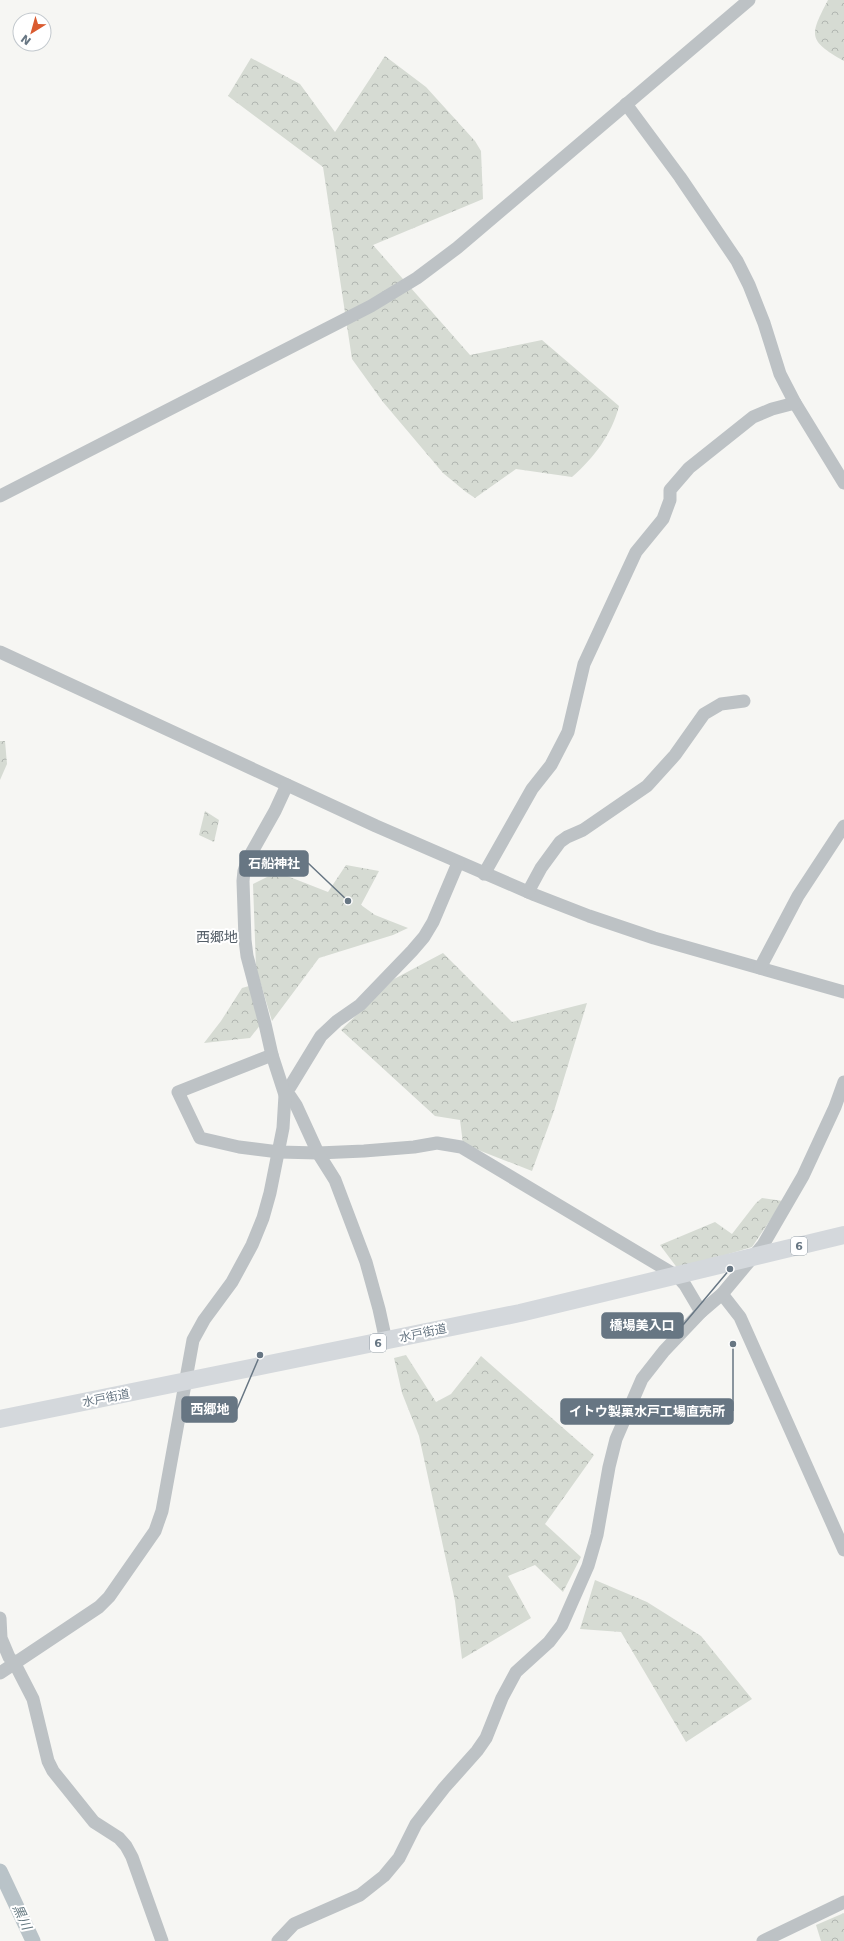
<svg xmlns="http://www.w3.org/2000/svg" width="844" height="1941" font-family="'DejaVu Sans','Noto Sans JP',sans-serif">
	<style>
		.forest { fill: url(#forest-crowns) }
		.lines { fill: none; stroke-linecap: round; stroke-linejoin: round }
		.river { stroke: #b9c3c8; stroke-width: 15 }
		.minor { stroke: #bdc2c5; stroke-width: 13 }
		.highway { stroke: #d4d8dc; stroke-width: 18 }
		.labels { text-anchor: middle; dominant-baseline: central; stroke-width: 4; stroke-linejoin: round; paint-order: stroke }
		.shield { fill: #fff; stroke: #959fa8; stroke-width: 1 }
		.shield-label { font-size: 11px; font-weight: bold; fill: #677683 }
		.street-label { font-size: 12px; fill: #677683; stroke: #fff }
		.water-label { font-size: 13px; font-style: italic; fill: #63777f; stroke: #fff }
		.quarter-label { font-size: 14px; fill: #555f68; stroke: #fff }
		.leader { fill: none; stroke: #677683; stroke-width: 1.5 }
		.callout-dot { fill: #677683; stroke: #fff; stroke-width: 1.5 }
		.callout { fill: #677683; stroke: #677683; stroke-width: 1.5 }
		.callout-label { font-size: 13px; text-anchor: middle; font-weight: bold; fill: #fff }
	</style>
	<defs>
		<pattern id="forest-crowns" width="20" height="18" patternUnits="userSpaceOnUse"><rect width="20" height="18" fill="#d6dbd3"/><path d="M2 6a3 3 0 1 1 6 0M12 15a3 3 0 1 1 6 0" fill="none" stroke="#b1b6b1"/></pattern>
	</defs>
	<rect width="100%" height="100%" fill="#f6f6f3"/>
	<!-- forest -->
	<g class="forest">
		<path d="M 828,0 L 844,0 L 844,61 C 807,40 810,35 828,0 Z"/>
		<path d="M 385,56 L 426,87 L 475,141 L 481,151 L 483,199 L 373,245 L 470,355 L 542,340 L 619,406 C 612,434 594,458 572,477 L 516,469 L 475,498 L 466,492 L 443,473 L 383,402 L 352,359 L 323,167 L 228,96 L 251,58 L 300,84 L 335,132 Z"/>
		<polygon points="0,741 5,741 7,764 0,780"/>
		<polygon points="205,811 219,820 214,842 199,835"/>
		<polygon points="346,865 379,871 361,905 375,915 408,928 393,935 319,958 272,1021 256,968 253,884 277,872 328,892"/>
		<polygon points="443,953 512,1022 587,1003 554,1111 532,1171 463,1144 460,1120 435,1116 341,1030 394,979"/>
		<polygon points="249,986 261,1024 250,1038 204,1043 221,1021 242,988"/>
		<polygon points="762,1198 783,1201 752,1247 678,1269 660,1245 715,1222 732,1234 756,1203"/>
		<polygon points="406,1355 436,1402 451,1394 481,1356 594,1455 545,1524 581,1557 563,1592 535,1565 508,1576 531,1618 462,1659 455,1601 419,1436 402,1393 394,1358"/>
		<polygon points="595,1580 647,1602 701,1636 752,1699 686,1742 621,1632 580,1629"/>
		<polygon points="844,1913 844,1941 821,1941 816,1925"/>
	</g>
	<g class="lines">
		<!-- river -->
		<polyline class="river" points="0,1871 33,1941"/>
		<!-- minor -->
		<g class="minor">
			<polyline points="626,104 680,177 737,261 749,285 764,323 780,374 795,403 844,483"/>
			<polyline points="0,496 371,306 417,278 457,248 749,0"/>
			<polyline points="0,652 376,826 535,895 589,916 654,938 844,992"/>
			<polyline points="484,874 532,789 551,765 568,732 584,664 636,552 663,519 670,500 670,490 689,468 753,417 772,409 795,403"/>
			<polyline points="528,892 541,868 560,842 567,837 583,830 647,786 675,755 704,714 721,704 744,701"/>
			<polyline points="760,968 798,896 844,826"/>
			<polyline points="272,1055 178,1092 200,1138 239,1147 279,1152 318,1153 364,1151 414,1147 437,1143 461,1147 677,1276 685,1285 701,1312"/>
			<polyline points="722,1294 740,1317 844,1550"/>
			<polyline points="386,1341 379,1309 366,1262 335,1180 318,1153 296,1105 290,1096 285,1095 321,1036 337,1021 360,1005 412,951 424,937 433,922 458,863"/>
			<polyline points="0,1618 1,1638 9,1657 15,1664 33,1699 48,1761 53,1771 94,1822 119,1838 126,1846 132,1857 162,1941"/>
			<polyline points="0,1673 99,1607 109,1597 155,1531 162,1511 193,1340 204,1320 232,1282 252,1245 263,1218 270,1193 283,1128 285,1095 272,1055 265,1024 247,956 245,940 243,881 244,871 248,859 275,811 287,785"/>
			<polyline points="278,1941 294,1924 360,1895 384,1876 399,1858 416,1824 444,1788 477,1751 486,1738 502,1698 516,1672 549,1642 562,1625 588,1566 597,1535 609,1467 616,1439 642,1379 664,1351 701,1312 722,1294 763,1245 803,1176 835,1107 844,1082"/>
			<polyline points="763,1941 844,1902"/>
		</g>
		<!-- highway -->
		<polyline class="highway" points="0,1419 520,1313 844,1235"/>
	</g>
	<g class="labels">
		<!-- shield labels -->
		<g class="shield">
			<rect x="791" y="1237" width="16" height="18" rx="3"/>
			<rect x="370" y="1334" width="16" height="18" rx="3"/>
		</g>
		<g class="shield-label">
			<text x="799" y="1246">6</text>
			<text x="378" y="1343">6</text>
		</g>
		<!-- street labels -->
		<g class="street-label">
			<text transform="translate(423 1333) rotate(-12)">水戸街道</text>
			<text transform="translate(106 1398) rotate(-11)">水戸街道</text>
		</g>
		<!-- water labels -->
		<g class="water-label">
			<text transform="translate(22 1917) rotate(65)">黒川</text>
		</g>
		<!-- quarter labels -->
		<g class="quarter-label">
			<text x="217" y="937">西郷地</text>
		</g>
	</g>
	<!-- callouts -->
	<path class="leader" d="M348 901L308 863M730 1269L683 1325M260 1355L237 1409M733 1344L733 1411"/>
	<g class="callout-dot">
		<circle cx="348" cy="901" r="4"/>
		<circle cx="730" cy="1269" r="4"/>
		<circle cx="260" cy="1355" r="4"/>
		<circle cx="733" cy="1344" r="4"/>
	</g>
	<g class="callout">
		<rect x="240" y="851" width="68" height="25" rx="4"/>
		<rect x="602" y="1313" width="81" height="25" rx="4"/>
		<rect x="182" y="1397" width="55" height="25" rx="4"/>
		<rect x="561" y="1399" width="172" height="25" rx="4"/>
	</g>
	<g class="callout-label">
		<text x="274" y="868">石船神社</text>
		<text x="642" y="1330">橋場美入口</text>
		<text x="210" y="1414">西郷地</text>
		<text x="647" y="1416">イトウ製菓水戸工場直売所</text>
	</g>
	<!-- north arrow -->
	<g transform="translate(32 32) rotate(217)"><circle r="19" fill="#ffffff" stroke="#c2c8cd"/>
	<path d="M0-3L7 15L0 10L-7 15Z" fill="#da5b30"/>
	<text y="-6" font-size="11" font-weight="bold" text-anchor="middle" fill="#677683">N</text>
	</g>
</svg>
